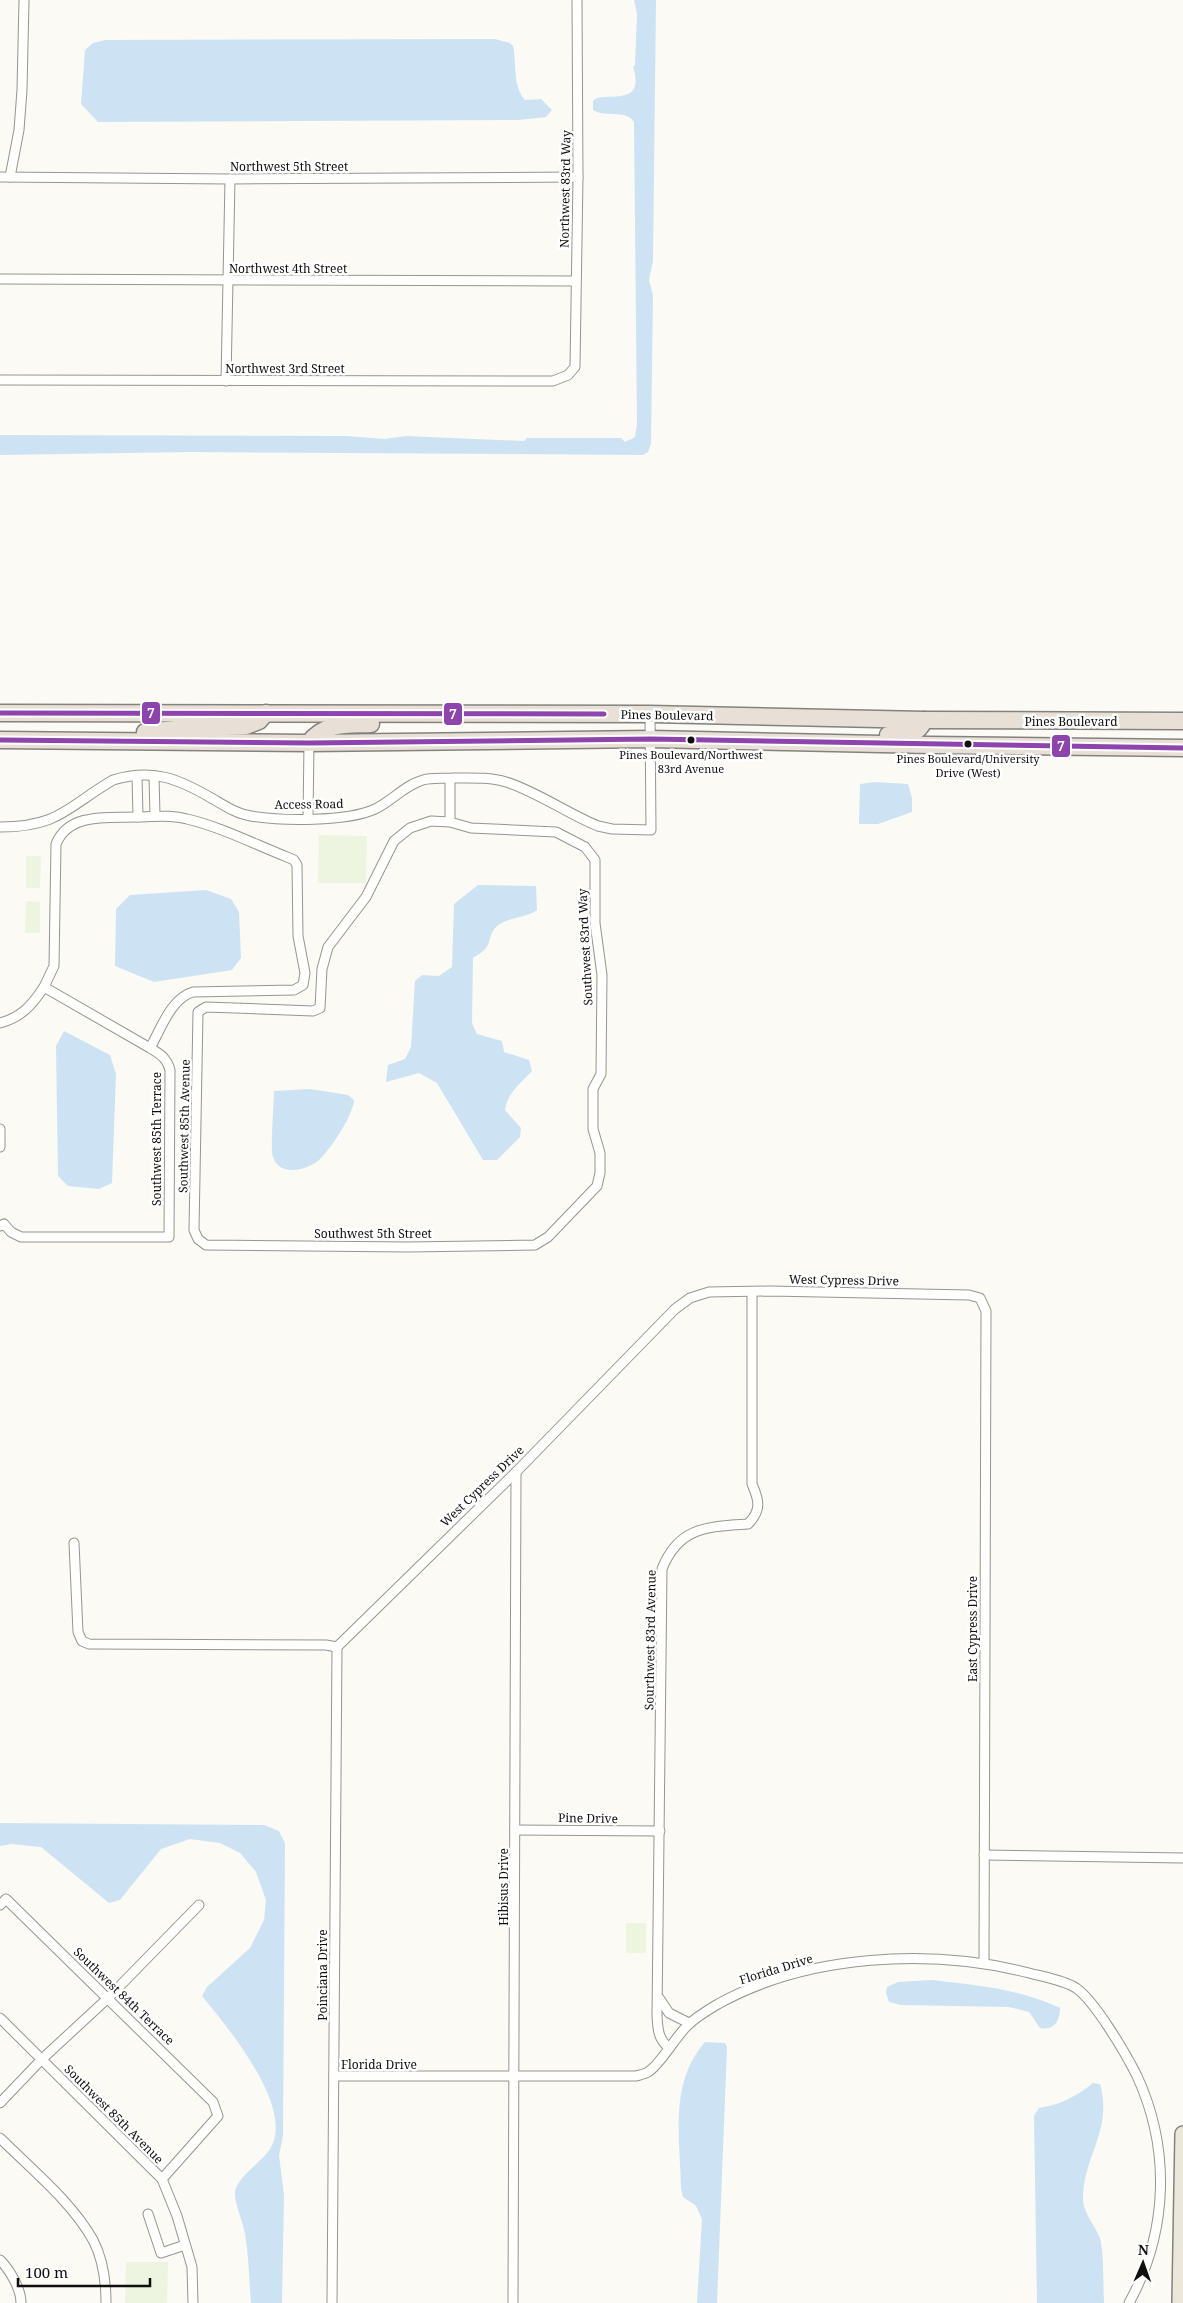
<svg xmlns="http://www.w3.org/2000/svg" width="1183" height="2303" font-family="'Noto Serif',serif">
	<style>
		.pitch { fill: #edf4df }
		.water { fill: #cde3f3 }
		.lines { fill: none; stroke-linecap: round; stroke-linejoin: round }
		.street-casing { stroke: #959592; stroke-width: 11 }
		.primary-casing { stroke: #83827f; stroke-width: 18 }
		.highway-casing { stroke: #83827f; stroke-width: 19 }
		.street { stroke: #fefefd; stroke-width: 9 }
		.primary { stroke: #ebe8db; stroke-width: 15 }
		.highway { stroke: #e8e0d7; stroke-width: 16 }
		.bus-1-casing { stroke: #fff; stroke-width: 9 }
		.bus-1 { stroke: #8e44ad; stroke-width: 5 }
		.bus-dot { fill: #0f0f0f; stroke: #fff; stroke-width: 2 }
		.labels { text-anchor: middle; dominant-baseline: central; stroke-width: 5; stroke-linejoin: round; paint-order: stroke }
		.bus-label { font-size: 11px; fill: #0f0f0f; stroke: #fff }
		.street-label { font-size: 12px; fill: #0f0f0f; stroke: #fff }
		.line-badge { stroke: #fff; stroke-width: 2 }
		.badge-label { font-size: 14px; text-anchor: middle; font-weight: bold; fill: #fff }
	</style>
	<rect width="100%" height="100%" fill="#fbfaf4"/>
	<!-- pitch -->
	<g class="pitch">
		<polygon points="319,835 367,836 366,883 318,883"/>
		<polygon points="26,856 41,856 40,888 26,888"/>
		<polygon points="26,901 40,902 40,933 25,933"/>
		<rect x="626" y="1923" width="20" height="30"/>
		<polygon points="126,2262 168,2262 167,2303 125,2303"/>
	</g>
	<!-- water -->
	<g class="water">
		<path d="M 634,0 L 656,0 L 653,261 L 649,280 L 653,295 L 651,444 L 648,452 L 643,455 L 190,452 L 0,455 L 0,435 L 346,436 L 384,439 L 406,436 L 524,441 L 527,438 L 621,438 L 625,442 L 635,437 L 637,424 L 634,122 C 626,109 605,118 593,110 L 593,101 C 601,90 647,110 633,67 L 635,65 L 637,14 Z"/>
		<path d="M 495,39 L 510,43 L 513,46 C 517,64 512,85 525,100 L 541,99 L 552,110 L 546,117 L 519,120 L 98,122 L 81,104 L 85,50 L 93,43 L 105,40 Z"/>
		<polygon points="875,782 908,784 912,798 912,812 878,824 859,824 860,784"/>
		<path d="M 478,885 L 536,886 L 537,910 C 525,919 508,916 496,927 C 489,933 491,942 486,948 C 483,952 477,955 473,958 L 472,1023 L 477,1034 L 502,1041 L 504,1052 L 529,1060 L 532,1071 C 521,1083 507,1093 505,1110 L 521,1128 L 520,1137 L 497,1160 L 483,1160 L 437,1083 L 419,1073 L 386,1082 L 388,1065 L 405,1059 L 411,1047 L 415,981 L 422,975 L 439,976 L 452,967 L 454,904 Z"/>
		<polygon points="206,890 231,899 239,912 241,958 232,970 154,982 115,966 116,909 130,895"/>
		<polygon points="64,1031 110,1055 116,1074 112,1183 99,1189 68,1186 58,1176 56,1046"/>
		<path d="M 310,1089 L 348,1095 L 354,1100 C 353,1115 333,1145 322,1157 C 312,1169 280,1179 273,1157 C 270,1148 274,1104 274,1091 Z"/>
		<path d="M 0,1823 L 264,1825 L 279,1831 L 285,1843 L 283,2136 L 279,2155 L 284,2195 L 282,2303 L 251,2303 C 249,2280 249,2257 245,2234 C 243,2221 235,2206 235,2193 C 236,2177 261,2163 270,2149 C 296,2108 227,2027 202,1996 L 207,1987 L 250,1948 L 264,1920 L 266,1900 L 256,1872 L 240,1853 L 220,1843 L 190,1839 L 161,1849 L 120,1900 L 109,1903 L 41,1847 L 12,1844 L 0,1846 Z"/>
		<path d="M 932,1980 C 975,1985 1021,1989 1060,2008 C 1060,2021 1054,2031 1040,2028 L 1029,2012 L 1009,2007 L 901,2005 L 889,2002 L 886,1993 L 887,1987 L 898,1982 Z"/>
		<path d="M 705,2042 L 725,2043 L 727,2047 L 717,2303 L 697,2303 L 702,2219 L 696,2206 L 683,2197 L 681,2188 C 680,2137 669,2083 705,2042 Z"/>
		<path d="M 1093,2083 L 1100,2084 C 1113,2130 1083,2156 1083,2199 C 1083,2214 1098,2228 1101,2242 C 1104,2261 1103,2283 1104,2303 L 1037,2303 L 1034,2116 L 1039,2108 C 1060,2105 1077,2096 1093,2083 Z"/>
	</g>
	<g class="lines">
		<!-- street casing -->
		<g class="street-casing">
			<g id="street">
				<polyline points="0,177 230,179 578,177"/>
				<polyline points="10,177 19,130 22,90 24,0"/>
				<polyline points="0,279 575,281"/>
				<polyline points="0,380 553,381 568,375 575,367 578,177 577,0"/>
				<polyline points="226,381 230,179"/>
				<polyline points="137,776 138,817"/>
				<polyline points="154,776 155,816"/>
				<polyline points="450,779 450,822 431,821 410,828 394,841 366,897 328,947 322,969 320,1008 313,1011 206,1007 198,1012 194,1230 198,1239 206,1245 408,1247 535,1245 548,1237 597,1186 600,1173 600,1153 593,1129 593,1089 601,1074 602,975 595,923 595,860 585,847 556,832 471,828 450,822"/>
				<polyline points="308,818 309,743"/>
				<path d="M 0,827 C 59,827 67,807 113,780 C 154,768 179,779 213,799 C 225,806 237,814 251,816 C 281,821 347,822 375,809 C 392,801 405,785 423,780 C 433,777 444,779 453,778 C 471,778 490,777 506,782 C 536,791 568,814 598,826 L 612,829 L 651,830 L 650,714"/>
				<path d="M 0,1023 C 22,1017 32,1005 44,987"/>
				<polyline points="0,1129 0,1147"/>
				<path d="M 0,1226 L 4,1224 L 11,1232 L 21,1237 L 169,1237 L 170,1070 C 167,1058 160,1054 150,1048 L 44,987 L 54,966 L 56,844 C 69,812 109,818 137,817 C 154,817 170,814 187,819 C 221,827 254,844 287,857 L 294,860 L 297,865 L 298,936 L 305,973 L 303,985 L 294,990 L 193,992 C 171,998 161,1029 150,1048"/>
				<polyline points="74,1543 78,1632 82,1641 89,1644 326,1645 337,1647"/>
				<polyline points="337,1647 516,1472 675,1309 690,1298 709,1292 770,1291 969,1295 980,1298 986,1311 984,1962"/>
				<polyline points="515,1830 660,1831"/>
				<polyline points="984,1855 1183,1858"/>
				<polyline points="0,1905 6,1899 213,2102 218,2116 162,2179"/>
				<polyline points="659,1998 669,2013 689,2023"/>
				<polyline points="0,2018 162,2179 177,2216 192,2267 193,2303"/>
				<path d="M 668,2047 C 658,2038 658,2030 657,2016 L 662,1569 C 679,1526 708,1527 748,1524 C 762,1510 759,1500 752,1484 L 752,1292"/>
				<path d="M 334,2076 L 636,2076 C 639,2075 645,2074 648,2072 C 661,2064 675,2037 688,2025 C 696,2017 708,2010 718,2004 C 808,1954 931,1948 1029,1973 C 1044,1977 1063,1980 1076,1988 C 1095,2001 1126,2054 1137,2076 C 1171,2150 1168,2232 1129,2303"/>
				<polyline points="0,2103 41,2060 108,1998 199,1905"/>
				<path d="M 0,2138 C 32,2170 71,2201 93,2240 C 103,2259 106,2282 106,2303"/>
				<polyline points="148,2214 161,2253 185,2245"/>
				<path d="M 0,2260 C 10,2270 21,2289 21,2303"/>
				<polyline points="332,2303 337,1647"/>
				<polyline points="513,2303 516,1472"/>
			</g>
		</g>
		<!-- primary casing -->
		<g class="primary-casing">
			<polyline id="primary" points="1180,2303 1183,2134"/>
		</g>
		<!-- highway casing -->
		<g class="highway-casing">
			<g id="highway">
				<polyline points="0,713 650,714 924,720 1183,721"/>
				<polyline points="145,732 176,729 246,726 259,721 266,713"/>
				<path d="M 888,735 C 904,735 918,737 924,720"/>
				<polyline points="0,740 309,743 651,739 929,745 1183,748"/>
				<path d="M 309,743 C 324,722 348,725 371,724"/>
			</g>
		</g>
		<!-- street -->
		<use href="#street" class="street"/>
		<!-- primary -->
		<use href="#primary" class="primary"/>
		<!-- highway -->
		<use href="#highway" class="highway"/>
		<!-- bus-1 casing -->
		<g class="bus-1-casing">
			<g id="bus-1">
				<polyline points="0,713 604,714"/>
				<polyline points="0,740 309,743 651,739 1183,748"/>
			</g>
		</g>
		<!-- bus-1 -->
		<use href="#bus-1" class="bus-1"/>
	</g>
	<!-- markers -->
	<g class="bus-dot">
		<circle cx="691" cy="740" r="4.5"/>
		<circle cx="968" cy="744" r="4.5"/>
	</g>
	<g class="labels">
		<!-- bus labels -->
		<g class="bus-label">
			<text x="691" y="754">Pines Boulevard/Northwest<tspan x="691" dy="14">83rd Avenue</tspan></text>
			<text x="968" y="758">Pines Boulevard/University<tspan x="968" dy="14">Drive (West)</tspan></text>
		</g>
		<!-- street labels -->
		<g class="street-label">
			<text x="289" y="166">Northwest 5th Street</text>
			<text transform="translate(565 189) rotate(-89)">Northwest 83rd Way</text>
			<text x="288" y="268">Northwest 4th Street</text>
			<text x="285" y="368">Northwest 3rd Street</text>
			<text transform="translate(667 715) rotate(1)">Pines Boulevard</text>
			<text x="1071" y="721">Pines Boulevard</text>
			<text transform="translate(309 804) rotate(-1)">Access Road</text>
			<text transform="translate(585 947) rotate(-93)">Southwest 83rd Way</text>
			<text transform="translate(184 1126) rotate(-89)">Southwest 85th Avenue</text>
			<text transform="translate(156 1139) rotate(-90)">Southwest 85th Terrace</text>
			<text x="373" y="1233">Southwest 5th Street</text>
			<text transform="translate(844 1280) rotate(1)">West Cypress Drive</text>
			<text transform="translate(482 1486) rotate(-44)">West Cypress Drive</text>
			<text transform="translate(972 1629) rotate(-90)">East Cypress Drive</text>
			<text transform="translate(650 1640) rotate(-89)">Sourthwest 83rd Avenue</text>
			<text transform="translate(588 1818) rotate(1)">Pine Drive</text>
			<text transform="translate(503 1887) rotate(-90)">Hibisus Drive</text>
			<text transform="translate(776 1969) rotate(-17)">Florida Drive</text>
			<text transform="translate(322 1975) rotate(-90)">Poinciana Drive</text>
			<text transform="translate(124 1996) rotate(44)">Southwest 84th Terrace</text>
			<text x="379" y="2064">Florida Drive</text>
			<text transform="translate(114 2114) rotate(45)">Southwest 85th Avenue</text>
		</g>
	</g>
	<g class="line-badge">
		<rect x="141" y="701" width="20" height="24" rx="5" fill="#8e44ad"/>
		<rect x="443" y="702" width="20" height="24" rx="5" fill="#8e44ad"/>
		<rect x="1051" y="734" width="20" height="24" rx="5" fill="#8e44ad"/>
	</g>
	<g class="badge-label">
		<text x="151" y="718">7</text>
		<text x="453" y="719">7</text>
		<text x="1061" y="751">7</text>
	</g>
	<!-- north arrow -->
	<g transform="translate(1143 2263) rotate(2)" stroke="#ffffff" stroke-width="4" paint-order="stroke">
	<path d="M0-4L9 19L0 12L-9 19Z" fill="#0f0f0f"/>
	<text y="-8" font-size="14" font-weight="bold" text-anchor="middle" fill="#0f0f0f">N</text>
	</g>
	<!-- scale -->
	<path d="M18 2278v8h132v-8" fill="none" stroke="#0f0f0f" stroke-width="2.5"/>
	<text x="25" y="2278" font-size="15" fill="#0f0f0f" stroke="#ffffff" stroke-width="4" paint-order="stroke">100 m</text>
</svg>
